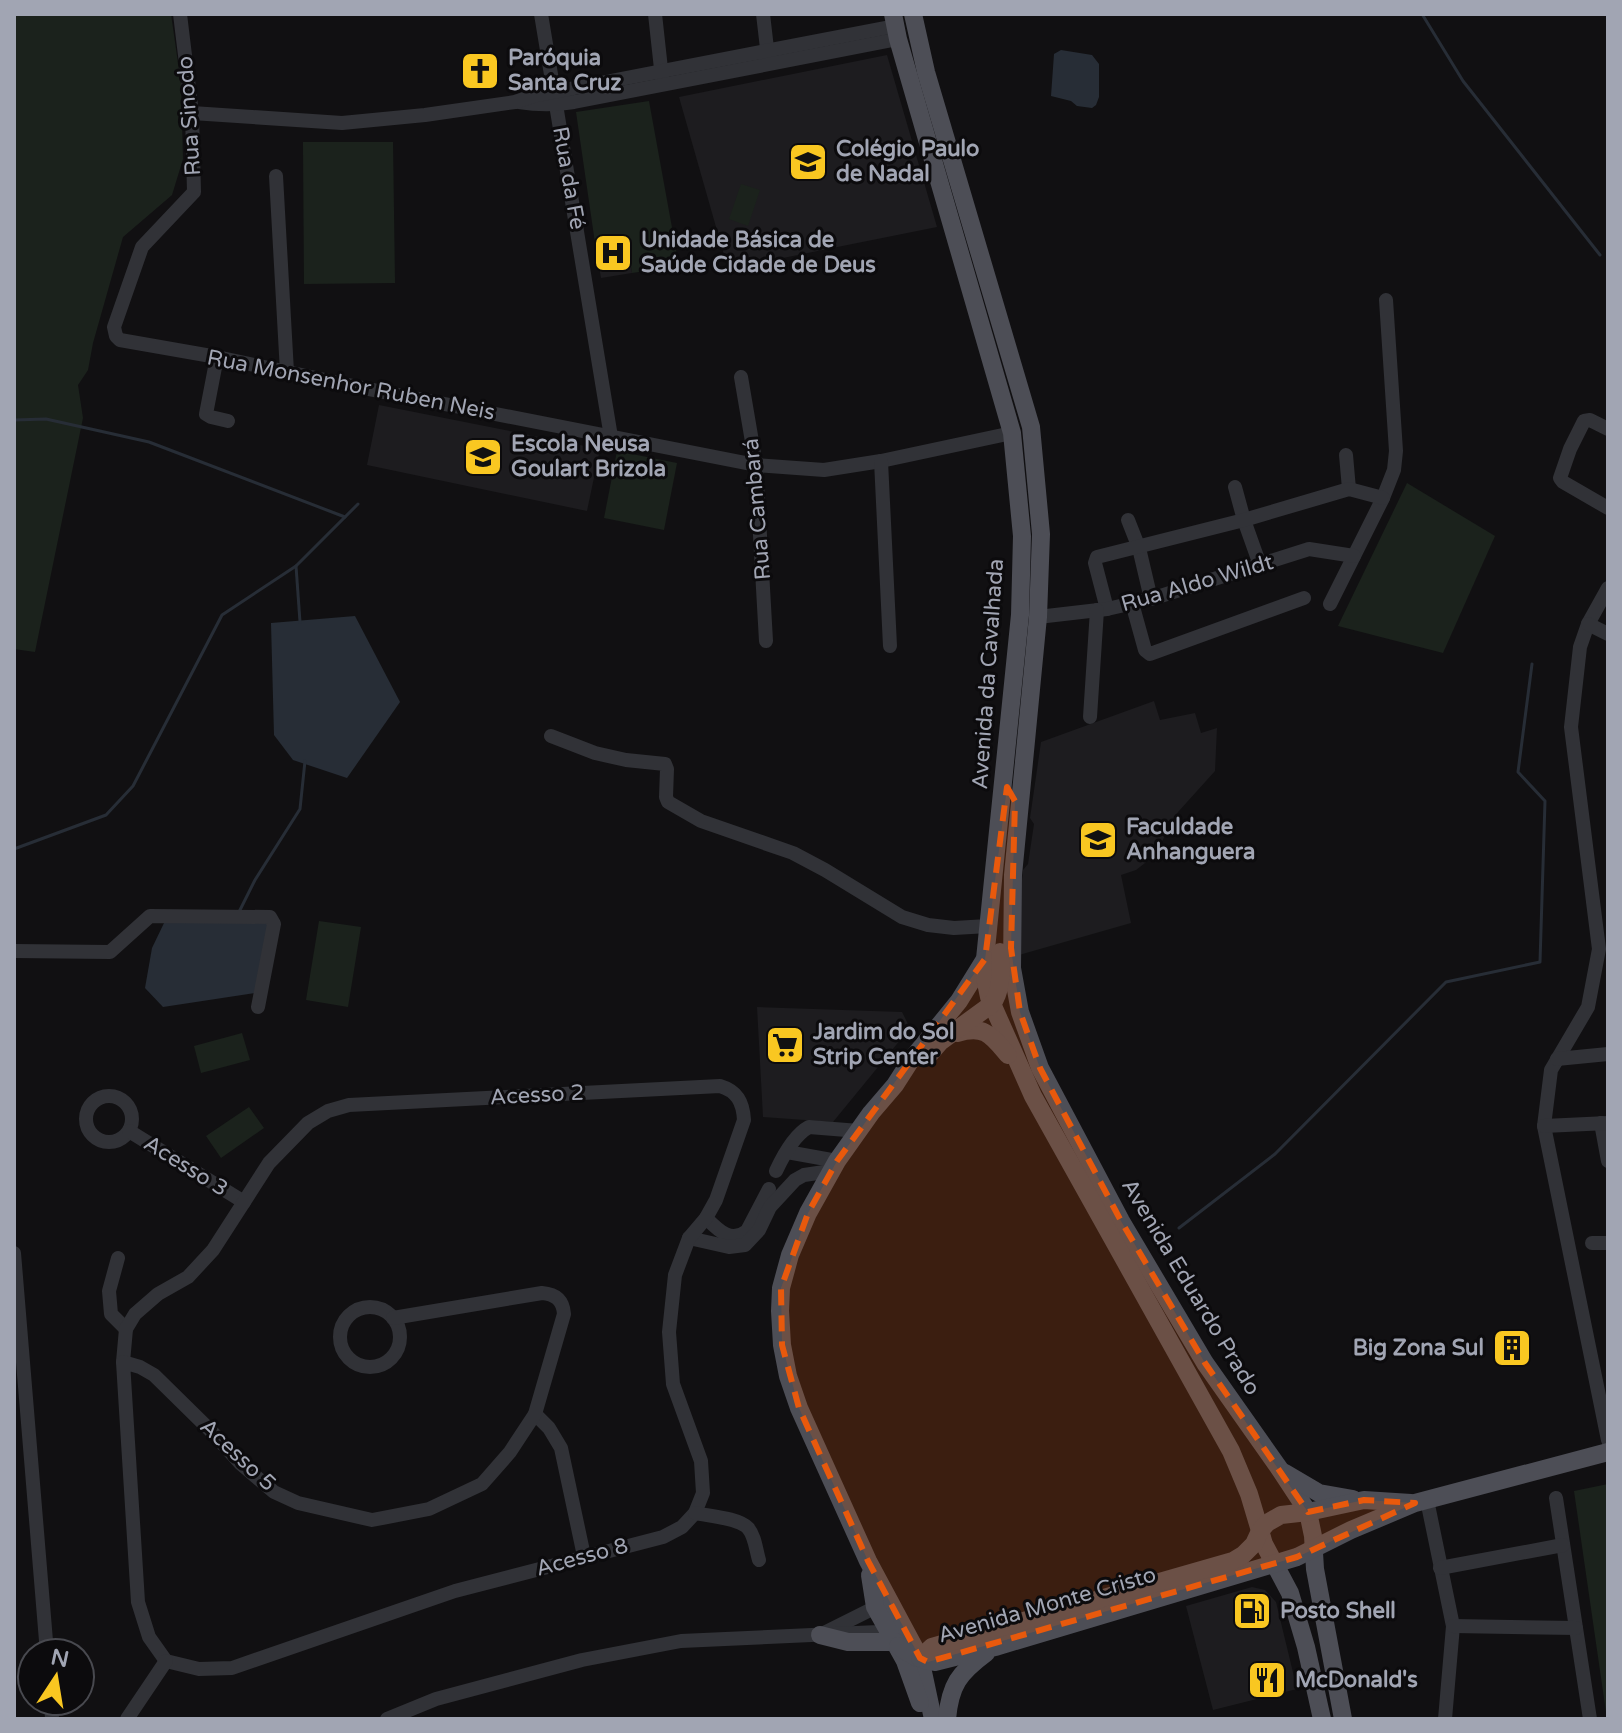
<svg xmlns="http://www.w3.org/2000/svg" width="1622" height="1733" font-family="'Varela Round',sans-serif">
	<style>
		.built { fill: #1d1c1f }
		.green { fill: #1b221c }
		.water { fill: #272d36 }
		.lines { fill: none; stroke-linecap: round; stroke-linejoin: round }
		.stream { stroke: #272d36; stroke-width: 3 }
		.minor { stroke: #313237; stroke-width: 14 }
		.major { stroke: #4d4e56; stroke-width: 18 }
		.marked { fill: #e8590c; fill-opacity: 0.2; stroke: #e8590c; stroke-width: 6; stroke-dasharray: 16 10; stroke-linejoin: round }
		.labels { text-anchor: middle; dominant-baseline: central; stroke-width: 6; stroke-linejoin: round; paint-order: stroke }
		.poi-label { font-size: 22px; font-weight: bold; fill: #a1a5b3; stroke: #0c0b0d; text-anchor: start }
		.street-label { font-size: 22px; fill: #a1a5b3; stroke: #0c0b0d }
	</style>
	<rect width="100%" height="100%" fill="#111012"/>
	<!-- built -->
	<g class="built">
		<polygon points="887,55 937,227 728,269 679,97"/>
		<polygon points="627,239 632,273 601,278 595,243"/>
		<polygon points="379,405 600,449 587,511 367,465"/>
		<polygon points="1154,701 1160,720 1195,713 1201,733 1217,728 1215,771 1178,812 1154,856 1136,870 1121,875 1131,923 1019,955 1018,919 1023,870 1028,864 1034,824 1030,818 1041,742"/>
		<polygon points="757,1007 902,1012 910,1028 833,1122 763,1117"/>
		<polygon points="1252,1587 1265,1590 1276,1602 1297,1689 1213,1710 1186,1606"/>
	</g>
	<!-- green -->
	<g class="green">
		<polygon points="14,14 171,14 181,84 183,159 172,195 123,237 93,343 88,370 78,385 83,418 35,652 14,649"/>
		<polygon points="649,101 679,266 632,273 627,239 595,243 576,112"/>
		<polygon points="303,142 393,142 395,283 304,284"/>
		<polygon points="741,184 760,190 748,226 729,219"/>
		<polygon points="617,451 677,463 664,530 604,518"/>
		<polygon points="1407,483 1495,536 1443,653 1338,626"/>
		<polygon points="319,921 361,927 348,1007 306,1000"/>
		<polygon points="242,1033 250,1060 201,1073 194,1046"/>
		<polygon points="249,1107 264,1128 221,1158 206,1136"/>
		<polygon points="1608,1484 1608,1719 1607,1719 1574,1491"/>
	</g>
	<!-- water -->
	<g class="water">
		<polygon points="1061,50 1092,55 1099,64 1099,97 1096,105 1092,108 1077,106 1071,101 1051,96 1054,54"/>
		<polygon points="355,616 400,702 347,778 293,760 274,735 271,623"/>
		<polygon points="165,921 270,921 255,993 163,1007 145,988 152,948"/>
	</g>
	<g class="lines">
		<!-- stream -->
		<g class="stream">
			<polyline points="1422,14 1463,81 1600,255"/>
			<polyline points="14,420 46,419 149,442 345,517"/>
			<polyline points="296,566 300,622"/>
			<polyline points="14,849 106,815 133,786 222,615 296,566 358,504"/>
			<polyline points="239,912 255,880 300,809 305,761"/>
			<polyline points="1179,1228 1275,1154 1446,982 1540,962 1545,801 1518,772 1532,664"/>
		</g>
		<!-- minor -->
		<g class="minor">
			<polyline points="180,14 192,113 194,192 142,247 114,327 116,336 120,340 217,357 358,387 756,465 824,470 881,461 1012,433"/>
			<polyline points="541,14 611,437"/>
			<polyline points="655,14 662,78"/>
			<polyline points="763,14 768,57"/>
			<path d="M 519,102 C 538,105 555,105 574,102 L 898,39"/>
			<polyline points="192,113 342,123 425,115 515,102 533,96 895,26"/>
			<polyline points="276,176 287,372"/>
			<polyline points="217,357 206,414 211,417 228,421"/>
			<polyline points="741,377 756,465 766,641"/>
			<polyline points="1608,429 1590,420 1584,421 1570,449 1560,478 1563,482 1608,508"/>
			<polyline points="1346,455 1349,489"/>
			<polyline points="881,461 890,646"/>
			<polyline points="1235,487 1244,520 1260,565"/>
			<polyline points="1128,520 1139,548 1151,599"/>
			<polyline points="1608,588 1588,624 1580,647 1571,727 1599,949 1588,1007 1551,1070 1544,1126 1608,1440"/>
			<polyline points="1132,603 1145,650 1150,654 1304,598"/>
			<polyline points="1330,604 1383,498 1394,470 1396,451 1386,300"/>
			<polyline points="1107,609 1095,563 1097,557 1244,520 1349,489 1383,498"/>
			<polyline points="1038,617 1107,609 1151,599 1309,549 1354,556"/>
			<polyline points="1588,624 1608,634"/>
			<polyline points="1090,717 1097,610"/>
			<polyline points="551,736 595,753 626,760 665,764 667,769 666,797 668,802 701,821 793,853 825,870 902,917 928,925 954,928 988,926"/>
			<polyline points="14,951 110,952 150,916 270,917 274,924 258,1007"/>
			<polyline points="1557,1059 1608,1054"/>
			<circle cx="109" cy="1119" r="23"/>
			<polyline points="1601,1123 1608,1161"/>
			<polyline points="1544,1126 1608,1123"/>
			<polyline points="129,1131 244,1202"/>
			<polyline points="787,1152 837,1161"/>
			<path d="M 776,1171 C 783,1156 794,1135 809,1127 L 859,1131"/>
			<path d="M 706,1218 C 718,1230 731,1244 747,1231 L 769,1189"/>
			<polyline points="689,1238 729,1247 745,1245 759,1230 770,1207 795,1180 804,1175 831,1171"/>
			<polyline points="1592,1243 1608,1243"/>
			<polyline points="14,1253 47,1653"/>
			<polyline points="118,1258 109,1291 111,1314 126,1329"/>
			<circle cx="370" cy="1337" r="30"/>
			<path d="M 123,1362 L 126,1329 L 135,1314 L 158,1294 L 188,1277 L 213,1250 L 269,1163 L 308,1123 L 328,1111 L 349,1105 L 720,1086 C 737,1091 743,1102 744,1120 L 716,1200 L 706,1218 L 689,1238 L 675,1275 L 669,1332 L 673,1384 L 701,1461 L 703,1493 L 695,1513 L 682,1527 L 663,1537 L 455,1591 L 232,1668 L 199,1669 L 166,1661"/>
			<polyline points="535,1414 549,1428 561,1448 584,1556"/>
			<polyline points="1556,1498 1590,1719"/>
			<polyline points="1427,1500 1453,1626 1445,1719"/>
			<path d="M 695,1513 C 709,1516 739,1518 748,1528 C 755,1536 756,1550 759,1560"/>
			<polyline points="1440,1568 1563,1545"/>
			<polyline points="1453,1626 1576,1628"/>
			<polyline points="824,1633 884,1603"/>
			<path d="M 166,1661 L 149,1637 L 138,1602 L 123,1362 L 140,1367 L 154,1375 L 212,1432 L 241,1464 L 274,1492 L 298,1503 L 372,1520 L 429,1509 L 482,1484 L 510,1452 L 535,1414 L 564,1314 C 563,1300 555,1294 542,1293 L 393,1318"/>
			<polyline points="51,1701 52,1719"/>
			<polyline points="127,1719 166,1661"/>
			<polyline points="387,1719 436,1699 582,1660 681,1641 878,1632 888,1631 894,1627"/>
		</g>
		<!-- major -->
		<g class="major">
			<polyline points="893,14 898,39 1012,433 1022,536 1020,615 985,959 959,1001 911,1060 895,1085 871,1113 837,1161 808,1213 790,1255 781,1288 780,1311 782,1345 788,1376 799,1408 868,1561 920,1658 933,1719"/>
			<polyline points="913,14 926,72 1031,427 1041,534 1038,617 1013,875 1012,968 1020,1012 1040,1068 1121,1221 1205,1363 1281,1471 1308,1512 1313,1536 1315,1569 1343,1719"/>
			<polyline points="985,959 985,978 989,997 1033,1096 1231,1451 1249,1494 1264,1544 1290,1593 1306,1647 1322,1719"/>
			<path d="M 957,1033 C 985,1025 991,1035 1008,1055"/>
			<path d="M 927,1057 L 940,1042 L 992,1004 C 1003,989 1000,970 1000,952"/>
			<polyline points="1285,1473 1319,1493 1353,1499"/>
			<polyline points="870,1575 875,1607 905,1661 920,1703"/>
			<polyline points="820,1635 848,1642 896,1642"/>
			<path d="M 898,1646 C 908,1654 922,1661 935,1662 L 995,1647 L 1297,1557 L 1351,1530 L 1415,1503 L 1608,1452"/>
			<polyline points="920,1658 932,1647 1233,1561 1243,1555 1254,1544 1260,1531 1267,1523 1281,1515 1308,1512 1364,1500 1411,1503"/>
			<path d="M 947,1719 C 950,1685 959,1673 986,1653"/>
		</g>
	</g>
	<!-- marked area -->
	<path class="marked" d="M 1007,787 L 1015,801 L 1011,948 L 1020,1012 L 1040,1068 L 1121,1221 L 1205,1363 L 1308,1512 L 1364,1500 L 1415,1503 L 1297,1557 L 928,1662 L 920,1658 L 868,1561 L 799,1408 L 782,1345 L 781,1288 L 808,1213 L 837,1161 L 985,959 Z"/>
	<!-- icons -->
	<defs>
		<g id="church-square" transform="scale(2)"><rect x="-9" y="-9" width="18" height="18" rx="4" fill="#f9c721" stroke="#0c0b0d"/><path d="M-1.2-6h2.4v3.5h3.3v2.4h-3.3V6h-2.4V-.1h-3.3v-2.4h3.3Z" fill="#111"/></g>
		<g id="school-square" transform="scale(2)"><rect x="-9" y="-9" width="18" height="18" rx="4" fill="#f9c721" stroke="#0c0b0d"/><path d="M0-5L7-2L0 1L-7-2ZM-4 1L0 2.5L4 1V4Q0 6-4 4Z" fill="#111"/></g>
		<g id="hospital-square" transform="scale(2)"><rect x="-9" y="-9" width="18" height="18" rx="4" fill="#f9c721" stroke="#0c0b0d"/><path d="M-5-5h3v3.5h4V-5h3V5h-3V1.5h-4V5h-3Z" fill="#111"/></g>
		<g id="university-square" transform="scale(2)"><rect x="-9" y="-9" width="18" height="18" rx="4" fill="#f9c721" stroke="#0c0b0d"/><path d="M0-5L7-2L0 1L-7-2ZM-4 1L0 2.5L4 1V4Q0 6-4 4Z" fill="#111"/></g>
		<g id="supermarket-square" transform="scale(2)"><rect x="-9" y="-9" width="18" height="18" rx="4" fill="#f9c721" stroke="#0c0b0d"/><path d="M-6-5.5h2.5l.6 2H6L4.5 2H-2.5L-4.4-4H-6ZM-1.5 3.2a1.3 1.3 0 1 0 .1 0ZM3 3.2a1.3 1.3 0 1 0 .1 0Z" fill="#111"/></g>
		<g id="building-square" transform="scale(2)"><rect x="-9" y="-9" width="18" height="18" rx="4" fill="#f9c721" stroke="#0c0b0d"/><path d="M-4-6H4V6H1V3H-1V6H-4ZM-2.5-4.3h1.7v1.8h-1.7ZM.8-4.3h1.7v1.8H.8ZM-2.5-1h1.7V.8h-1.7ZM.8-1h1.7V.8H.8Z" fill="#111"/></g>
		<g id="fuel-square" transform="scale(2)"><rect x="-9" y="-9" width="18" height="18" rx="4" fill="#f9c721" stroke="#0c0b0d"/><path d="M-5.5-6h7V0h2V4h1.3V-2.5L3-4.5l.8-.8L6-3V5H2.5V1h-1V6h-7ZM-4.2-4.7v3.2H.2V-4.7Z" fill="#111"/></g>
		<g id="restaurant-square" transform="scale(2)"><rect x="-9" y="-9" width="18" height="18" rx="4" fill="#f9c721" stroke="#0c0b0d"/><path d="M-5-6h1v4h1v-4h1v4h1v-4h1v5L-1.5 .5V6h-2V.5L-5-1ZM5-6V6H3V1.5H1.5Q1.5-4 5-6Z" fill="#111"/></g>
	</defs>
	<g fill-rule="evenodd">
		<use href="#church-square" x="480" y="71"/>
		<use href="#school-square" x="808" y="162"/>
		<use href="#hospital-square" x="613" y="253"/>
		<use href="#school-square" x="483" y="457"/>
		<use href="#university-square" x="1098" y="840"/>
		<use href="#supermarket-square" x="785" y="1045"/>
		<use href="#building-square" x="1512" y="1348"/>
		<use href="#fuel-square" x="1252" y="1611"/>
		<use href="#restaurant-square" x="1267" y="1680"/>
	</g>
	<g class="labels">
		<!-- poi labels -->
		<g class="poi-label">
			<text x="508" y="58">Paróquia<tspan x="508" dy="25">Santa Cruz</tspan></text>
			<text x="836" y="149">Colégio Paulo<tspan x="836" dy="25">de Nadal</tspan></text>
			<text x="641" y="240">Unidade Básica de<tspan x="641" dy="25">Saúde Cidade de Deus</tspan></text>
			<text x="511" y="444">Escola Neusa<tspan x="511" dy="25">Goulart Brizola</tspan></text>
			<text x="1126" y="827">Faculdade<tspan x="1126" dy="25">Anhanguera</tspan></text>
			<text x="813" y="1032">Jardim do Sol<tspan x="813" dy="25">Strip Center</tspan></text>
			<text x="1484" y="1348" text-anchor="end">Big Zona Sul</text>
			<text x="1280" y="1611">Posto Shell</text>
			<text x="1295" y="1680">McDonald's</text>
		</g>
		<!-- street labels -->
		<g class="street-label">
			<text transform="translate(189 116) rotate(-94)">Rua Sinodo</text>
			<text transform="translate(569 178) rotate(80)">Rua da Fé</text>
			<text transform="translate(351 385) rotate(11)">Rua Monsenhor Ruben Neis</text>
			<text transform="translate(757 509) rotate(-95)">Rua Cambará</text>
			<text transform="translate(1197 583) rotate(-16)">Rua Aldo Wildt</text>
			<text transform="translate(988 674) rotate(-86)">Avenida da Cavalhada</text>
			<text transform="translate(537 1095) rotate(-3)">Acesso 2</text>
			<text transform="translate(186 1166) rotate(32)">Acesso 3</text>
			<text transform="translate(1191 1287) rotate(59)">Avenida Eduardo Prado</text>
			<text transform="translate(238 1455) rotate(43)">Acesso 5</text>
			<text transform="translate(582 1557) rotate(-15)">Acesso 8</text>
			<text transform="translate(1047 1605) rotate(-16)">Avenida Monte Cristo</text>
		</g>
	</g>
	<!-- border -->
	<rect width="1622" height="1733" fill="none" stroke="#a1a5b3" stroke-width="32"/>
	<!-- north arrow -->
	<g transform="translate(56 1677) rotate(12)"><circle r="38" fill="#0c0b0d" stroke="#48494f" stroke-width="2"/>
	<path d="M0-6L14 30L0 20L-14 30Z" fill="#f9c721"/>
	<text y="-12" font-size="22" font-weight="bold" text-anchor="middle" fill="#a1a5b3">N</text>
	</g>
</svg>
